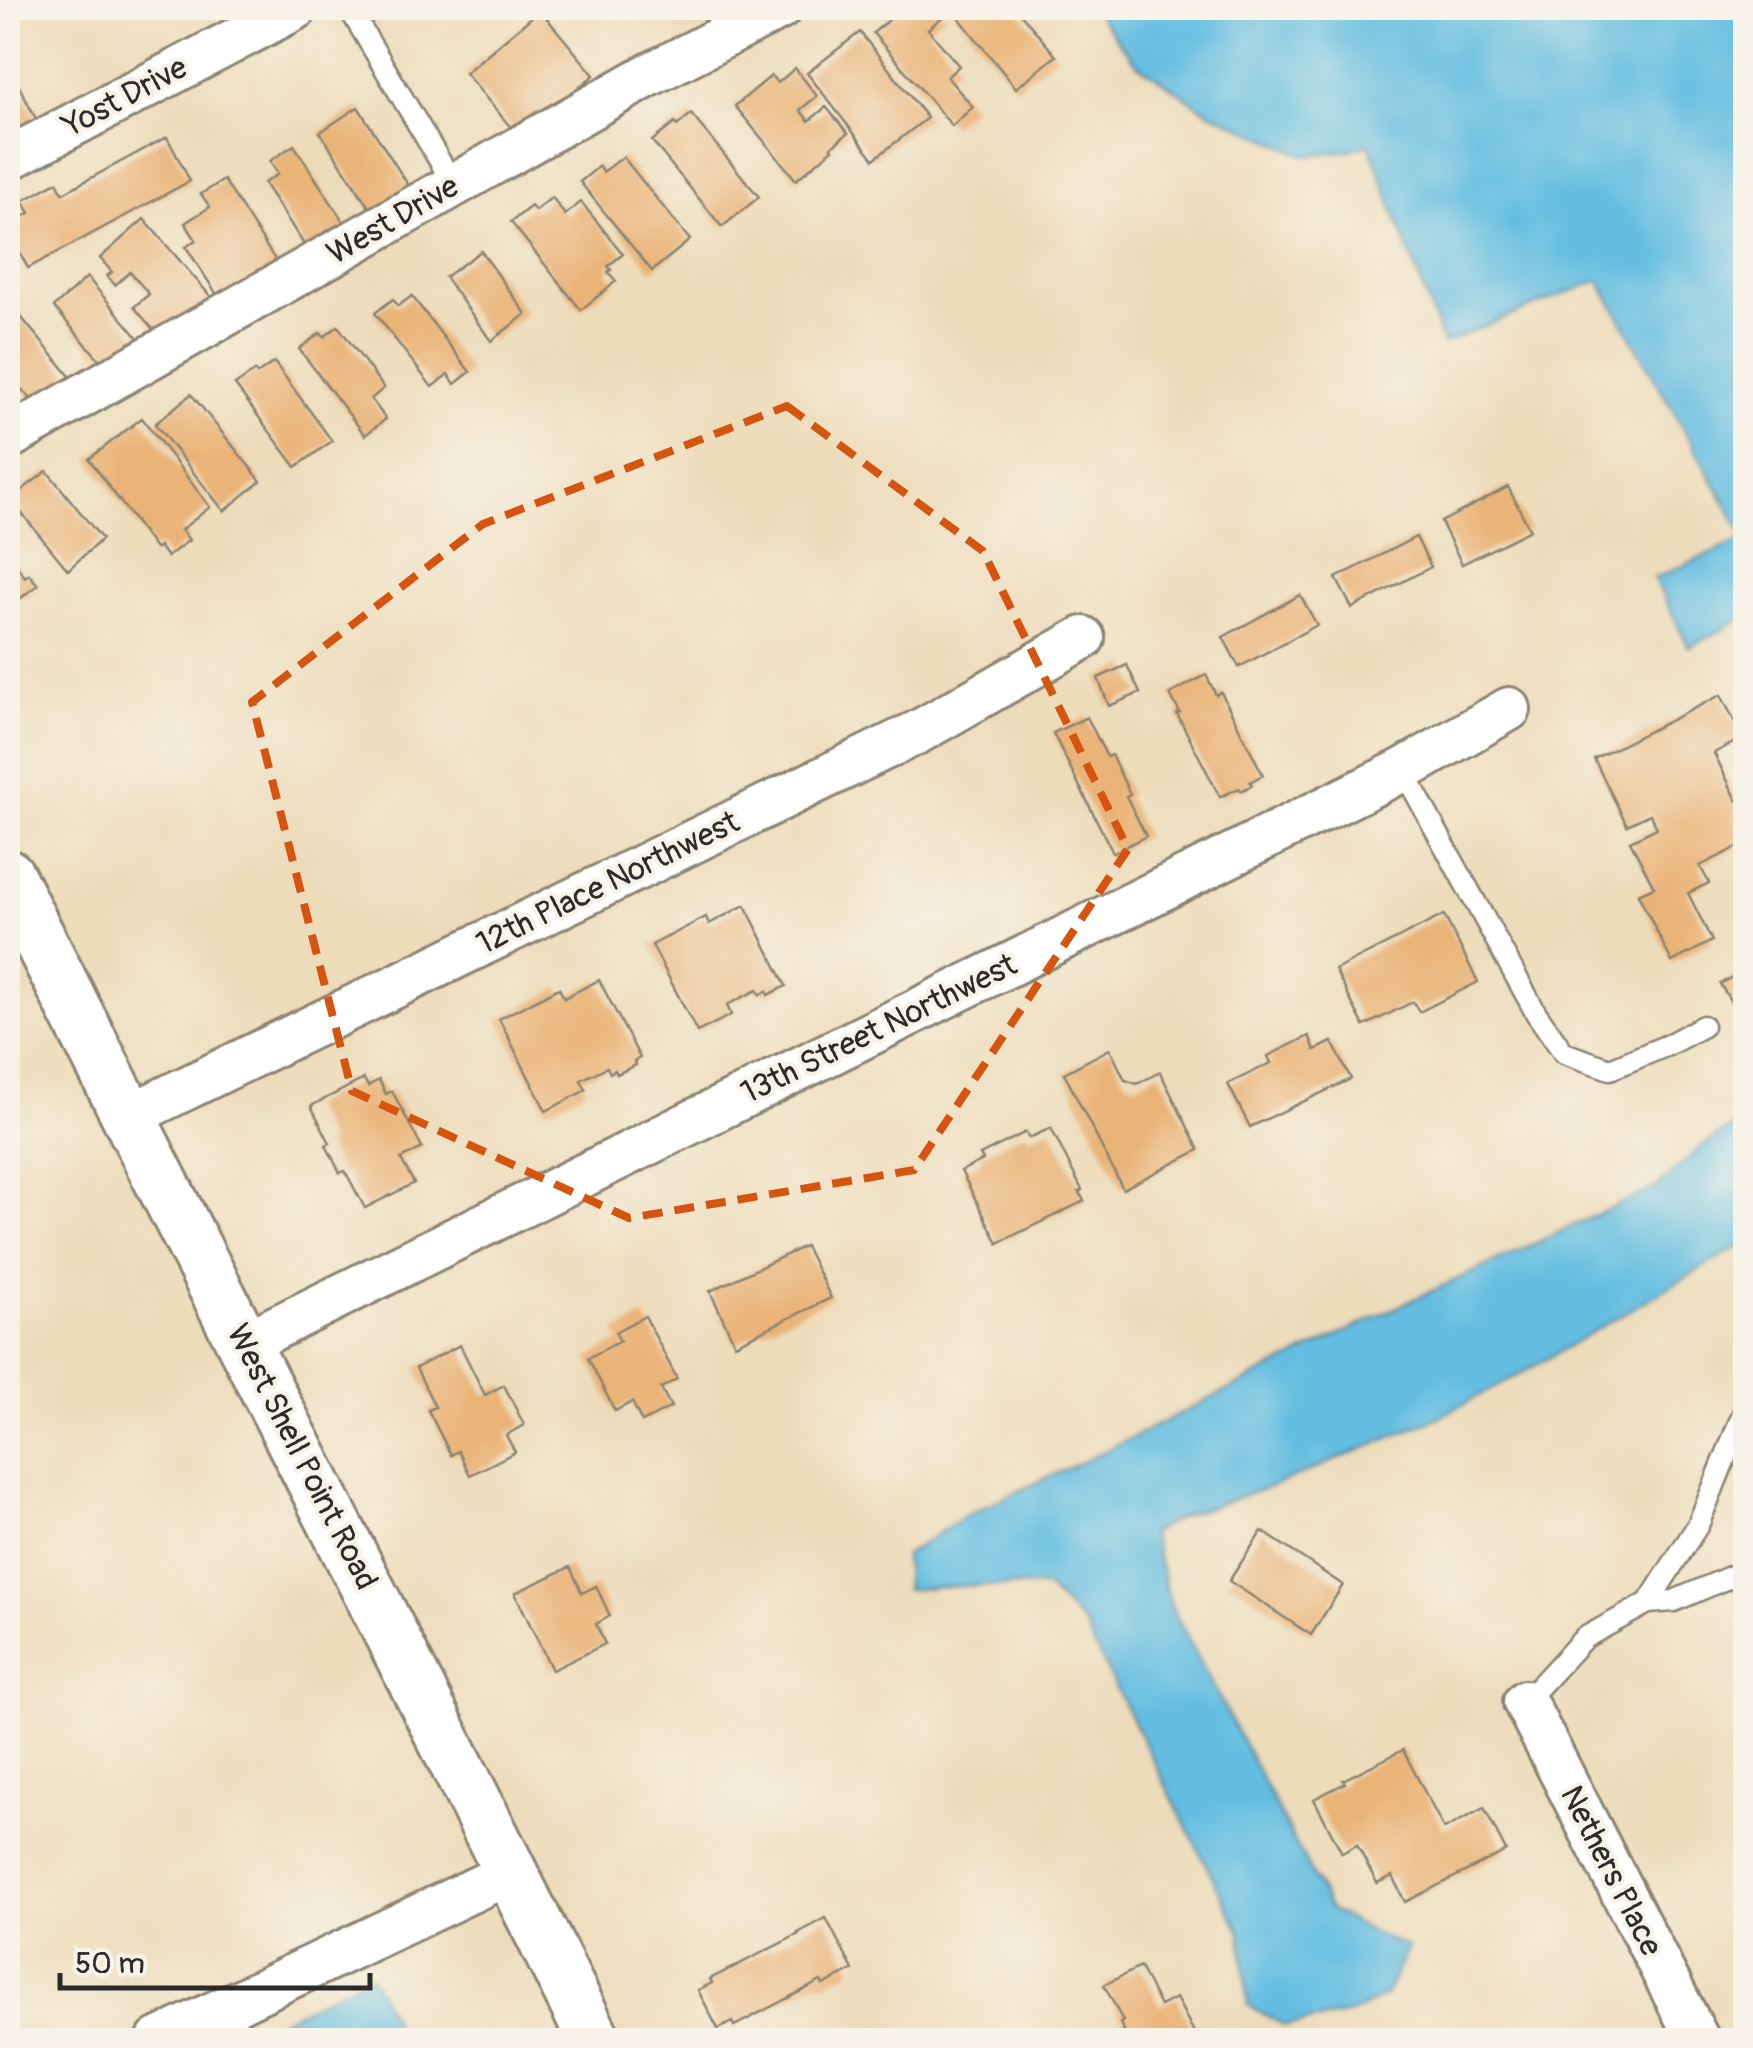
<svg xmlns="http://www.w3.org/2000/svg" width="1753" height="2048" font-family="Pangolin,sans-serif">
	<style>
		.water { fill: #63bee1; stroke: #477486; stroke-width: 2.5 }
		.building { fill: #eab377 }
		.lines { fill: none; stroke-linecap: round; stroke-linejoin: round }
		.service-casing { stroke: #8c8472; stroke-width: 25 }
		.minor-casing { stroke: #8c8472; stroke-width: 48 }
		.tertiary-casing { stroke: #8c8472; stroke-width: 58 }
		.service { stroke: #fff; stroke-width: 20 }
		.minor { stroke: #fff; stroke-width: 42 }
		.tertiary { stroke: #fff; stroke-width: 52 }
		.marked { fill: none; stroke: #d5540f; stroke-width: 8; stroke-dasharray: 20 12; stroke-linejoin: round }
		.labels { text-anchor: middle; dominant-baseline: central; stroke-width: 8; stroke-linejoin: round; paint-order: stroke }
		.street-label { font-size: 32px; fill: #2b2b2b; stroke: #f7f3e8 }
	</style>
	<rect width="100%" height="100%" fill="#f7f3e8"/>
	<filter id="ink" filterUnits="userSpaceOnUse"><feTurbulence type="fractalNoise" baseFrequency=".01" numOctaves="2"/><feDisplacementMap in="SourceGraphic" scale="20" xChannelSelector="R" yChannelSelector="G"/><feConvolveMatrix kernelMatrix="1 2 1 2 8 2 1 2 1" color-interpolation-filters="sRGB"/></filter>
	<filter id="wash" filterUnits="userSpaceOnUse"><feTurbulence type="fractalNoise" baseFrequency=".0048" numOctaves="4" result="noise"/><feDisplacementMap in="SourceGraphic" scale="40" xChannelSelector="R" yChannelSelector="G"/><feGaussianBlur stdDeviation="2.25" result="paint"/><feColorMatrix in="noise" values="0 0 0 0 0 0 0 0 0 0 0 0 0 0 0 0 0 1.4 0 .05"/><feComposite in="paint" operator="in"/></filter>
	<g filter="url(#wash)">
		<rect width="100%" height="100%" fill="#eddcba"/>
		<!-- water -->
		<g class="water">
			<polygon points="1092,8 1745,8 1745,537 1599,280 1443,343 1369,144 1350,150 1305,156 1207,111 1137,64"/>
			<polygon points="1745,539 1745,618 1689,647 1654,578"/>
			<polygon points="1745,1120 1745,1245 1731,1251 1524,1372 1437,1418 1273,1486 1182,1516 1151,1533 1171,1606 1330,1909 1375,1934 1408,1947 1385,1996 1350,2014 1285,2026 1248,2005 1241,1933 1084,1625 1046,1587 974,1585 906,1590 905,1555 968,1514 1086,1460 1382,1314 1657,1187 1702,1146"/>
			<polygon points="370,1975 394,2023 381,2026 351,2040 242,2040"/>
		</g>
		<g id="blocks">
			<!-- building -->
			<g class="building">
				<polygon points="903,8 938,8 945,15 928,29 959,66 947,77 973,107 952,126 873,33"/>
				<polygon points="951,8 1016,8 1056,56 1016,88"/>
				<polygon points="540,10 594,75 519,137 465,73"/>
				<polygon points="860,32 927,118 874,159 807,73"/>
				<polygon points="8,65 37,121 8,134"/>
				<polygon points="795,68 817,96 800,110 809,121 826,107 848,133 831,147 833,149 796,180 735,106 771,76 778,83"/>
				<polygon points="358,107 418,200 378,221 320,132"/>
				<polygon points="691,114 759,197 722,227 652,141 675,123 677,126"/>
				<polygon points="167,137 190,181 28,268 8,231 8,225 30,213 23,201 57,182 63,193"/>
				<polygon points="294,145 354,238 314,260 264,183 278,174 270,161"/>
				<polygon points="623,157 690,240 652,271 580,182 599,166 603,172"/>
				<polygon points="224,180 286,277 223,304 186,247 196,240 185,223 210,207 201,194"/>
				<polygon points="552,197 565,215 581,202 623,254 608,266 611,270 608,272 616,281 581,310 511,222 531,206 535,211"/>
				<polygon points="144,219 218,305 165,343 134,307 149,294 130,272 115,285 107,276 112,272 100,258"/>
				<polygon points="481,251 526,314 491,341 445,277"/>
				<polygon points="87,277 140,340 105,366 54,307"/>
				<polygon points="412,296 470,372 455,384 448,374 432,387 375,313 393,299 398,306"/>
				<polygon points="8,301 73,380 36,405 23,390 11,400 8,396"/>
				<polygon points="338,326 384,388 371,399 386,419 365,435 299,349 320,333 324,337"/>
				<polygon points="274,362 332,441 296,467 235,385 255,371 257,374"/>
				<polygon points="191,394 261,481 224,511 155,424"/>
				<polygon points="142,418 210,507 181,530 189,540 167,557 159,546 155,549 89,459"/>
				<polygon points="47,471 102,539 68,570 10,499"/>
				<polygon points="1508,487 1530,530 1462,564 1441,522"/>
				<polygon points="1416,537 1431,567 1352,608 1336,578"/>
				<polygon points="8,554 25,577 29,574 38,585 21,598 16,592 8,598"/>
				<polygon points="1300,595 1317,625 1239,667 1223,637"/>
				<polygon points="1127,665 1140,693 1109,706 1098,678"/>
				<polygon points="1206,675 1216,695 1221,692 1263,775 1250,782 1252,785 1241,791 1239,788 1220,797 1177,714 1180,713 1170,694"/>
				<polygon points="1721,695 1743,738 1714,753 1737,800 1746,796 1746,843 1700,866 1709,883 1688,893 1712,941 1672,962 1638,894 1654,887 1630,841 1657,828 1650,814 1627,825 1594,759"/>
				<polygon points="1087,717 1107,757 1111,755 1130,794 1126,796 1146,836 1113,853 1053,733"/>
				<polygon points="745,905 786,986 768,995 767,991 760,995 757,990 727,1005 731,1015 697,1032 652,945 706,917 709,924"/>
				<polygon points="1444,915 1478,982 1419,1012 1413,1002 1364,1026 1335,970"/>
				<polygon points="1746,969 1746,1026 1720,984"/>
				<polygon points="599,980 640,1058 634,1061 636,1065 617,1074 615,1070 610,1073 607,1067 581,1080 586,1090 546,1111 499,1019 559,988 564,998"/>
				<polygon points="1309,1036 1315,1050 1332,1042 1351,1079 1250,1127 1228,1084 1271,1063 1268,1056"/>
				<polygon points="1110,1049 1125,1080 1137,1084 1160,1072 1199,1150 1123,1189 1064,1073"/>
				<polygon points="364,1079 368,1086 379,1080 386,1094 392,1091 422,1148 401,1159 414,1183 365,1208 345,1171 340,1173 326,1145 330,1143 311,1106"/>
				<polygon points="1051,1128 1082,1190 1079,1192 1084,1201 998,1243 961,1171 983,1160 980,1155 1026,1132 1029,1138"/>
				<polygon points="805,1246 831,1298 735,1344 710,1291"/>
				<polygon points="645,1316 677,1379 661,1388 671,1407 642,1422 632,1402 615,1411 588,1358 620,1341 615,1332"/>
				<polygon points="460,1345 485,1395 504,1385 524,1425 506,1435 515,1452 470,1475 458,1451 451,1455 428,1410 435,1407 416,1368"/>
				<polygon points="1262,1531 1343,1585 1311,1635 1229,1581"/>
				<polygon points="570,1567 582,1593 596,1586 610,1616 596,1624 605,1644 552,1670 515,1593"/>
				<polygon points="1403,1750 1444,1829 1484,1808 1506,1851 1405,1902 1392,1876 1377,1883 1357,1845 1342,1853 1314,1799 1345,1783 1343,1780"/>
				<polygon points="826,1918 853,1970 823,1985 821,1981 734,2026 732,2022 718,2029 698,1990 712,1983 710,1979 799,1934 798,1933"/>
				<polygon points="1140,1967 1160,2006 1176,1998 1198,2040 1129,2040 1120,2023 1123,2021 1104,1985"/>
			</g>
		</g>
	</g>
	<g filter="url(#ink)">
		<use href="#blocks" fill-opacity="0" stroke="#8c8472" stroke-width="2.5"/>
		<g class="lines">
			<!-- service casing -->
			<g class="service-casing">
				<g id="service">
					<polyline points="349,8 454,185"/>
					<polyline points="1403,770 1536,1013 1564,1053 1610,1069 1668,1045 1703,1026"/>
					<polyline points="1648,1603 1698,1525 1746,1406"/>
					<polyline points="1525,1702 1584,1638 1648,1603 1674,1601 1746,1570"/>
				</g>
			</g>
			<!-- minor casing -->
			<g class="minor-casing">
				<g id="minor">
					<polyline points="8,159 296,8"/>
					<polyline points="8,438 645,77 780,8"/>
					<polyline points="127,1117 920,731 1083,638"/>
					<polyline points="245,1343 1403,770 1509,709"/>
					<polyline points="1525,1702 1698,2040"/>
					<polyline points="158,2040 511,1872"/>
				</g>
			</g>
			<!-- tertiary casing -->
			<g class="tertiary-casing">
				<path id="tertiary" d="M 8,876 C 201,1265 402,1650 594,2040"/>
			</g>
			<!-- service -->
			<use href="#service" class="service"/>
			<!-- minor -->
			<use href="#minor" class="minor"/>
			<!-- tertiary -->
			<use href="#tertiary" class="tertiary"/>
		</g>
	</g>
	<!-- marked area -->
	<path class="marked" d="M 787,406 L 983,551 L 1128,849 L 914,1170 L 629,1218 L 352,1091 L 252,702 L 483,524 Z"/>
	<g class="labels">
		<!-- street labels -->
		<g class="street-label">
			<text transform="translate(125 97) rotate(-28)">Yost Drive</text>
			<text transform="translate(393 220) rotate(-30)">West Drive</text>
			<text transform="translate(608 883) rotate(-26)">12th Place Northwest</text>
			<text transform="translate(879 1029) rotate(-26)">13th Street Northwest</text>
			<text transform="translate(302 1457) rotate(63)">West Shell Point Road</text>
			<text transform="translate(1611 1871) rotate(63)">Nethers Place</text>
		</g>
	</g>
	<!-- margin -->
	<rect width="1753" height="2048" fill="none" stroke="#f7f3e8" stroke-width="40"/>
	<!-- scale -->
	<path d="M60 1973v15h310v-15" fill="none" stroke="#2b2b2b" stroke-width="5"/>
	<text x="75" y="1973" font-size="30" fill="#2b2b2b" stroke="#f7f3e8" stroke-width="8" paint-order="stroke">50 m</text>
</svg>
